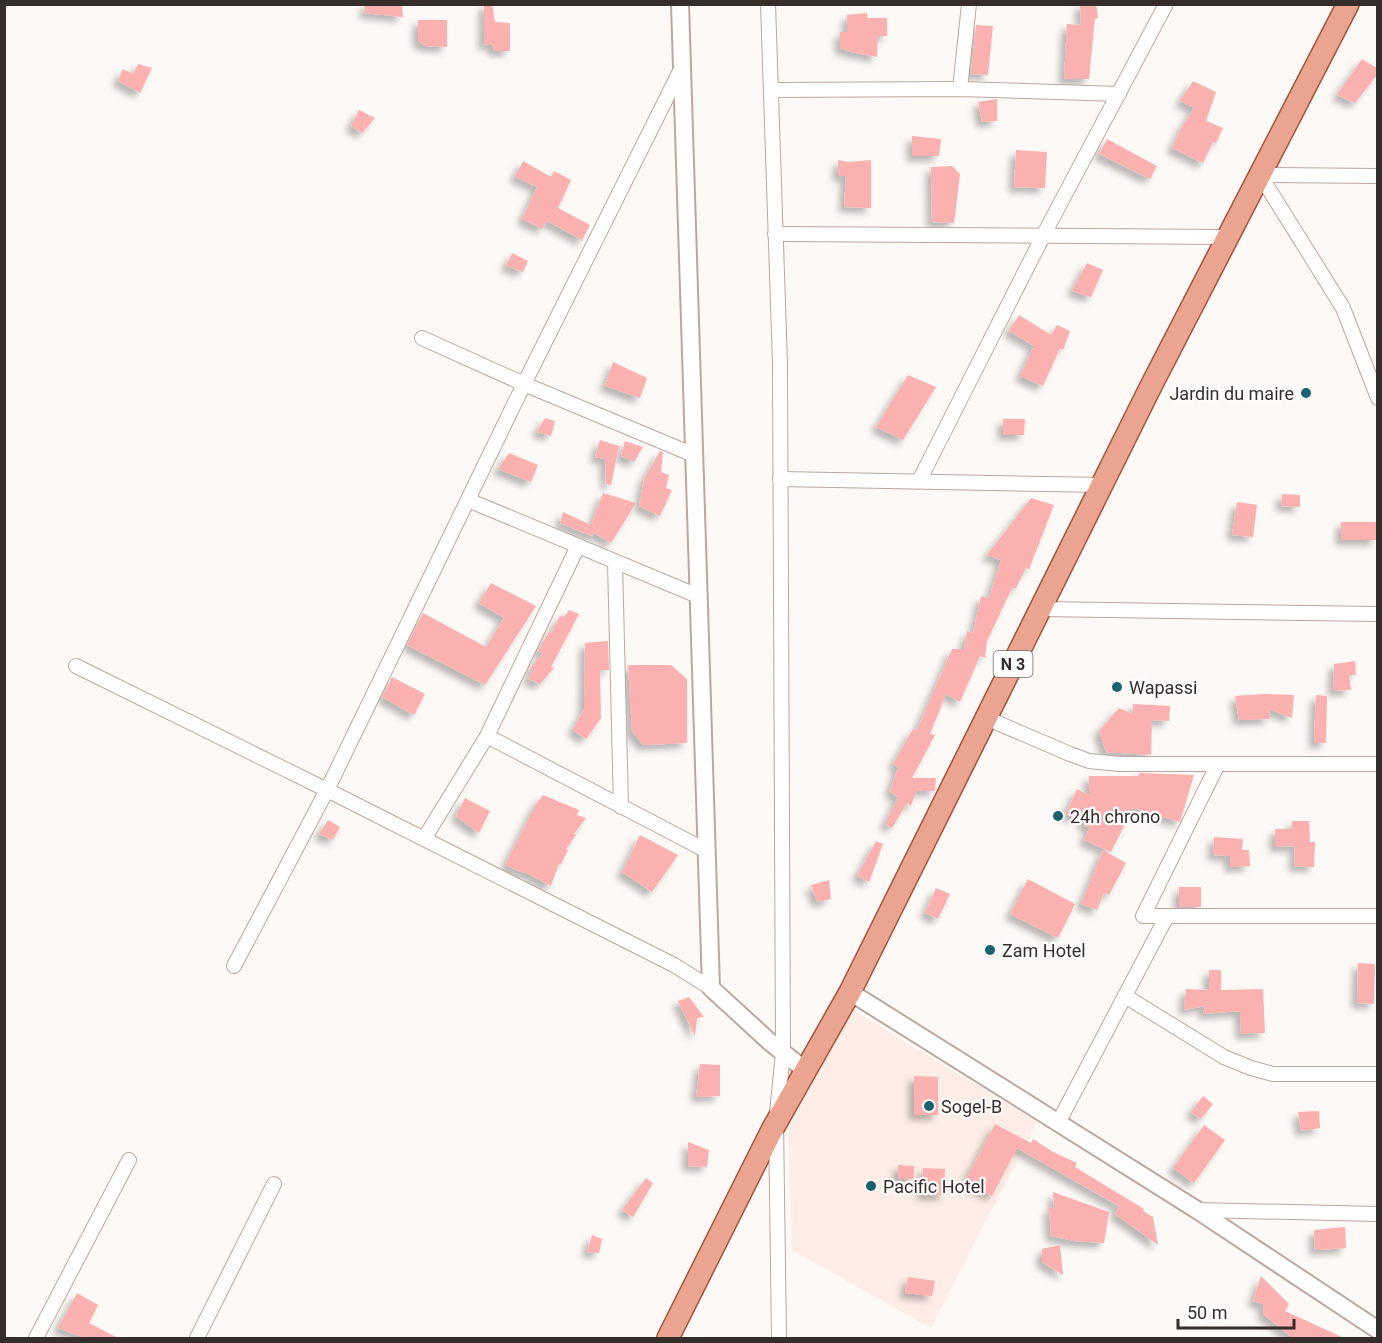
<svg xmlns="http://www.w3.org/2000/svg" width="1382" height="1343" font-family="Roboto,sans-serif">
	<style>
		.built { fill: #feede6 }
		.building { fill: #fab1af; filter: url(#shadow) }
		.lines { fill: none; stroke-linecap: round; stroke-linejoin: round }
		.minor-casing { stroke: #bba79f; stroke-width: 16 }
		.tertiary-casing { stroke: #bba79f; stroke-width: 20 }
		.primary-casing { stroke: #a3533c; stroke-width: 24 }
		.minor { stroke: #fff; stroke-width: 14 }
		.tertiary { stroke: #fff; stroke-width: 16 }
		.primary { stroke: #eba48f; stroke-width: 21 }
		.poi-dot { fill: #18616f; stroke: #fff; stroke-width: 2 }
		.labels { text-anchor: middle; dominant-baseline: central; stroke-width: 4.5; stroke-linejoin: round; paint-order: stroke }
		.shield { fill: #fff; stroke: #726c6a; stroke-width: 1.5 }
		.shield-label { font-size: 16px; font-weight: bold; fill: #352d2a }
		.poi-label { font-size: 18px; fill: #352d2a; stroke: #fff; text-anchor: start }
	</style>
	<defs>
		<filter id="shadow"><feDropShadow dx="-5.5" dy="5.5" stdDeviation="3" flood-color="#0004"/></filter>
	</defs>
	<rect width="100%" height="100%" fill="#fdf9f7"/>
	<!-- built -->
	<polygon class="built" points="853,1010 1037,1122 931,1328 792,1250 788,1129"/>
	<!-- building -->
	<g class="building">
		<polygon points="365,4 402,4 403,17 365,13"/>
		<polygon points="484,4 492,4 495,22 510,23 510,51 495,51 491,43 484,46"/>
		<polygon points="1080,4 1096,4 1098,18 1095,18 1089,79 1064,79 1067,24 1081,25"/>
		<polygon points="867,13 867,18 887,18 887,36 878,36 877,57 851,52 840,48 840,32 847,32 847,15"/>
		<polygon points="418,20 447,20 447,47 425,46 418,41"/>
		<polygon points="976,25 993,26 988,75 971,74"/>
		<polygon points="1362,59 1377,68 1377,75 1355,103 1337,95"/>
		<polygon points="138,64 152,68 140,93 118,81 123,69 133,74"/>
		<polygon points="1193,81 1216,92 1206,121 1223,128 1216,143 1213,142 1203,163 1172,148 1182,127 1194,108 1180,101"/>
		<polygon points="997,99 997,121 982,122 978,102"/>
		<polygon points="359,110 375,118 362,133 351,126"/>
		<polygon points="912,136 941,139 939,156 912,156"/>
		<polygon points="1107,139 1157,166 1150,179 1099,154"/>
		<polygon points="1016,150 1047,152 1045,188 1014,187"/>
		<polygon points="838,160 848,162 871,160 871,208 844,207 846,176 838,176"/>
		<polygon points="523,161 551,177 554,171 571,180 558,208 590,225 582,240 547,221 542,229 522,219 537,187 515,177"/>
		<polygon points="952,166 960,174 954,223 932,222 931,167"/>
		<polygon points="512,253 528,261 523,272 506,266"/>
		<polygon points="1087,263 1103,270 1091,297 1072,291"/>
		<polygon points="1019,315 1051,335 1057,325 1070,331 1063,350 1060,348 1043,386 1020,376 1034,346 1009,331"/>
		<polygon points="613,362 647,378 640,398 605,386"/>
		<polygon points="908,375 936,387 903,440 876,427"/>
		<polygon points="545,418 555,421 551,436 537,432"/>
		<polygon points="1003,419 1025,419 1024,435 1003,435"/>
		<polygon points="600,440 619,446 611,485 606,484 605,459 595,457"/>
		<polygon points="625,441 643,447 634,462 621,456"/>
		<polygon points="660,451 663,452 661,472 669,475 666,488 672,490 660,516 639,506 644,479"/>
		<polygon points="509,453 538,465 531,482 498,469"/>
		<polygon points="603,493 636,503 611,543 594,533 592,536 560,523 563,512 591,525"/>
		<polygon points="1282,494 1300,495 1300,507 1281,506"/>
		<polygon points="1031,498 1054,505 1029,569 1026,568 1016,588 1012,588 987,641 985,658 980,656 960,702 946,694 930,734 935,735 912,778 936,778 935,791 916,791 911,806 907,803 892,828 885,824 898,797 890,792 898,767 893,764 913,729 917,730 952,649 964,649 967,631 973,633 981,596 989,598 1001,560 987,555"/>
		<polygon points="1237,502 1257,505 1253,537 1232,535"/>
		<rect x="1341" y="522" width="36" height="18"/>
		<polygon points="491,583 536,606 485,685 407,645 423,613 486,647 504,618 479,603"/>
		<polygon points="569,610 579,614 551,667 554,668 540,684 528,679 533,669 530,668 543,653 538,651 549,632 551,633 560,616 564,617"/>
		<polygon points="608,641 609,670 600,670 601,718 586,739 573,730 584,709 585,643"/>
		<polygon points="1355,661 1356,675 1349,675 1351,690 1333,691 1334,664"/>
		<polygon points="628,665 671,665 687,679 687,743 643,745 632,731"/>
		<polygon points="392,677 425,694 414,715 382,697"/>
		<polygon points="1263,694 1294,695 1292,718 1269,709 1270,719 1239,720 1235,696"/>
		<polygon points="1316,695 1327,696 1326,743 1314,743"/>
		<polygon points="1133,704 1170,706 1169,721 1152,720 1151,755 1106,752 1099,731 1119,708 1133,714"/>
		<polygon points="1140,773 1194,775 1180,822 1133,808 1111,852 1084,840 1090,827 1084,826 1085,818 1065,815 1077,789 1089,795 1089,776 1138,776"/>
		<polygon points="543,795 579,810 577,815 586,818 574,834 576,835 566,849 568,850 561,864 559,863 551,886 525,872 524,873 505,865 535,806"/>
		<polygon points="465,798 490,811 479,833 456,816"/>
		<polygon points="328,820 340,827 333,840 319,834"/>
		<polygon points="1292,821 1309,821 1310,842 1315,842 1314,867 1294,866 1295,846 1275,847 1275,829 1292,829"/>
		<polygon points="640,835 678,855 652,892 622,872"/>
		<polygon points="1214,837 1243,839 1242,850 1249,850 1250,866 1230,867 1230,856 1213,855"/>
		<polygon points="876,841 883,844 869,882 857,876"/>
		<polygon points="1103,850 1126,863 1109,895 1104,893 1097,910 1081,904"/>
		<polygon points="1028,879 1075,904 1058,938 1010,914"/>
		<polygon points="829,880 831,899 817,902 811,885"/>
		<rect x="1179" y="887" width="22" height="20"/>
		<polygon points="936,888 950,894 938,919 925,913"/>
		<polygon points="1358,963 1375,964 1374,1004 1357,1003"/>
		<polygon points="1209,970 1221,970 1221,990 1263,989 1265,1033 1241,1034 1240,1011 1203,1014 1205,1006 1184,1010 1186,989 1209,990"/>
		<polygon points="689,997 704,1017 697,1018 695,1036 678,1001"/>
		<polygon points="700,1064 720,1065 720,1096 696,1097"/>
		<polygon points="914,1076 938,1077 938,1115 914,1115"/>
		<polygon points="1203,1096 1213,1104 1201,1119 1191,1112"/>
		<polygon points="1319,1111 1320,1128 1301,1131 1298,1112"/>
		<polygon points="995,1124 1031,1143 1033,1139 1053,1152 1077,1163 1075,1167 1144,1209 1143,1211 1153,1217 1158,1245 1115,1214 1119,1206 1017,1148 992,1196 965,1182"/>
		<polygon points="1204,1125 1225,1140 1194,1183 1173,1168"/>
		<polygon points="688,1142 709,1150 707,1167 688,1166"/>
		<polygon points="898,1165 914,1166 914,1179 898,1179"/>
		<polygon points="923,1168 945,1169 944,1195 923,1195"/>
		<polygon points="646,1178 653,1183 633,1217 622,1210"/>
		<polygon points="1053,1192 1109,1212 1104,1243 1074,1241 1051,1236 1049,1207 1054,1209"/>
		<polygon points="1345,1227 1346,1248 1315,1250 1314,1230"/>
		<polygon points="592,1235 602,1239 599,1253 587,1252"/>
		<polygon points="1060,1245 1063,1275 1042,1262 1042,1249"/>
		<polygon points="1261,1276 1289,1304 1285,1311 1344,1338 1294,1338 1288,1334 1263,1314 1263,1304 1253,1301"/>
		<polygon points="908,1277 935,1281 932,1296 905,1293"/>
		<polygon points="77,1293 98,1305 89,1323 118,1338 85,1338 58,1328"/>
	</g>
	<g class="lines">
		<!-- minor casing -->
		<g class="minor-casing">
			<g id="minor">
				<polyline points="768,4 780,364 783,1053 776,1123 779,1338"/>
				<polyline points="960,89 969,4"/>
				<polyline points="771,90 960,89 1119,94"/>
				<polyline points="1260,175 1343,308 1378,398"/>
				<polyline points="1260,175 1378,176"/>
				<polyline points="775,234 1228,237"/>
				<polyline points="422,338 524,384 694,455"/>
				<polyline points="780,479 1102,485"/>
				<polyline points="919,481 1043,236 1166,4"/>
				<polyline points="468,500 698,596"/>
				<polyline points="615,562 621,807"/>
				<polyline points="1040,609 1378,614"/>
				<polyline points="76,666 327,790 674,965 711,988"/>
				<polyline points="986,718 1070,754 1089,761 1120,764 1378,764"/>
				<polyline points="487,736 707,851"/>
				<polyline points="1218,764 1143,916 1378,916"/>
				<polyline points="424,839 487,736 578,546"/>
				<polyline points="234,966 327,790 524,384 682,67"/>
				<polyline points="1125,996 1224,1057 1251,1068 1273,1074 1378,1074"/>
				<polyline points="1058,1123 1167,916"/>
				<polyline points="1197,1210 1378,1214"/>
				<polyline points="36,1338 129,1160"/>
				<polyline points="197,1338 274,1184"/>
			</g>
		</g>
		<!-- tertiary casing -->
		<g class="tertiary-casing">
			<g id="tertiary">
				<polyline points="680,4 711,988 771,1043 805,1070"/>
				<polyline points="850,992 1197,1210 1378,1330"/>
			</g>
		</g>
		<!-- primary casing -->
		<g class="primary-casing">
			<polyline id="primary" points="668,1338 772,1130 850,992 1151,386 1348,4"/>
		</g>
		<!-- minor -->
		<use href="#minor" class="minor"/>
		<!-- tertiary -->
		<use href="#tertiary" class="tertiary"/>
		<!-- primary -->
		<use href="#primary" class="primary"/>
	</g>
	<!-- markers -->
	<g class="poi-dot">
		<circle cx="1306" cy="393" r="6"/>
		<circle cx="1117" cy="687" r="6"/>
		<circle cx="1058" cy="816" r="6"/>
		<circle cx="990" cy="950" r="6"/>
		<circle cx="929" cy="1106" r="6"/>
		<circle cx="871" cy="1186" r="6"/>
	</g>
	<g class="labels">
		<!-- shield labels -->
		<rect class="shield" x="993.5" y="651" width="39" height="26" rx="4.5"/>
		<g class="shield-label">
			<text x="1013" y="664">N 3</text>
		</g>
		<!-- poi labels -->
		<g class="poi-label">
			<text x="1294" y="393" text-anchor="end">Jardin du maire</text>
			<text x="1129" y="687">Wapassi</text>
			<text x="1070" y="816">24h chrono</text>
			<text x="1002" y="950">Zam Hotel</text>
			<text x="941" y="1106">Sogel-B</text>
			<text x="883" y="1186">Pacific Hotel</text>
		</g>
	</g>
	<!-- border -->
	<rect width="1382" height="1343" fill="none" stroke="#352d2a" stroke-width="12"/>
	<!-- scale -->
	<path d="M1178 1319v9h116v-9" fill="none" stroke="#352d2a" stroke-width="3"/>
	<text x="1187" y="1319" font-size="18" fill="#352d2a" stroke="#ffffff" stroke-width="4.5" paint-order="stroke">50 m</text>
</svg>
